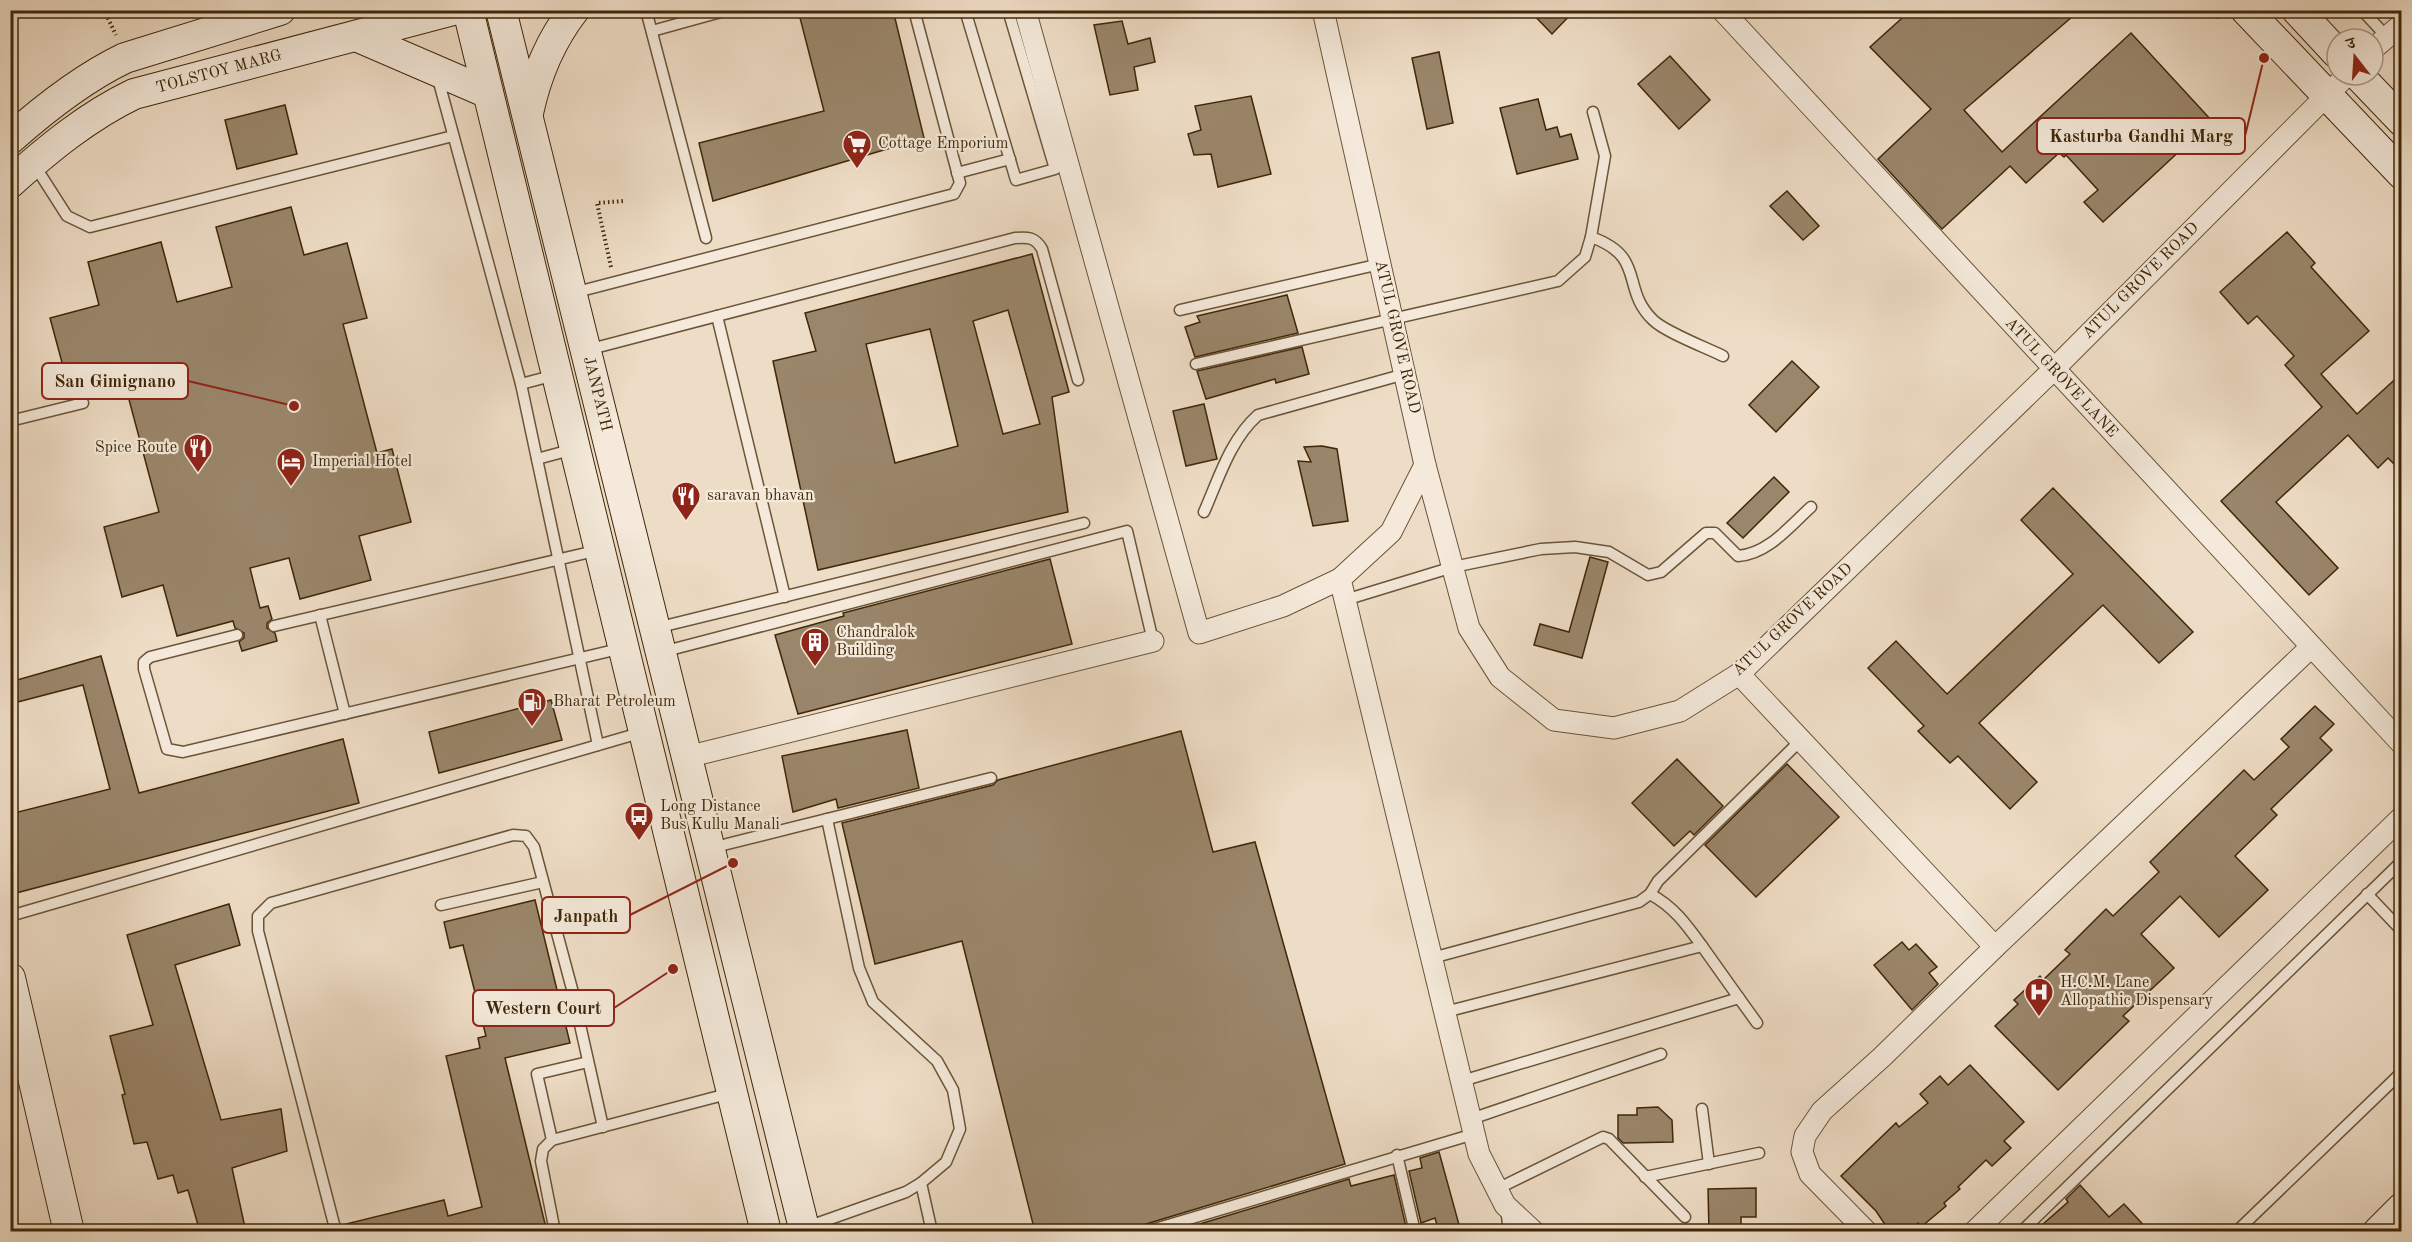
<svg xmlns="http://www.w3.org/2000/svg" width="2412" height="1242" font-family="'Old Standard TT','Noto Serif Devanagari',serif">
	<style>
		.building { fill: #9a866b; stroke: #3f2708; stroke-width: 1.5; fill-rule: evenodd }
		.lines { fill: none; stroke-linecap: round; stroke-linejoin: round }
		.lane-casing { stroke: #6b5438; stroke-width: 13 }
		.street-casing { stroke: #6b5438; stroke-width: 23 }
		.secondary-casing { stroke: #3f2708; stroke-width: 32 }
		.path { stroke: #3f2708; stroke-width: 4; stroke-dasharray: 1.5 3; stroke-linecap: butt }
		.lane { stroke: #f4e9da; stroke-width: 10 }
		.street { stroke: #f4e9da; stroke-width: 21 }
		.secondary { stroke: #f4e9da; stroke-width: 30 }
		.labels { text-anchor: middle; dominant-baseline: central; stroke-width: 4.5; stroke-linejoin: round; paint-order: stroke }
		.street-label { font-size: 16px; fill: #3f2708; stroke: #f4e9da }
		.poi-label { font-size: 16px; fill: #3f2708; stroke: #f4e9da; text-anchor: start }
		.leader { fill: none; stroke: #8f2418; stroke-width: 2 }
		.callout-dot { fill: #8f2418; stroke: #f4e9da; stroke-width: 2 }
		.callout { fill: #f4e9da; stroke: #8f2418; stroke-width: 2 }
		.callout-label { font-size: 18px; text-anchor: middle; font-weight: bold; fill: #3f2708 }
	</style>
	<rect width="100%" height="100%" fill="#eeddc6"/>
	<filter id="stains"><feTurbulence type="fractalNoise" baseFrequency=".00333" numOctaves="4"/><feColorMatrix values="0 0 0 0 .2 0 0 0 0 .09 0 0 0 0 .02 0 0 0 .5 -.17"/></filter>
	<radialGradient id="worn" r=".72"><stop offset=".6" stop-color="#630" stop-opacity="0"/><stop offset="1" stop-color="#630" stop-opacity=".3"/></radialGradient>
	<!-- building -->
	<g class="building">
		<polygon points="798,10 893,10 924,138 713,201 699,143 824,111"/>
		<polygon points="1529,10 1575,10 1552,34"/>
		<polygon points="1911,10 2080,10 1964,110 2002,152 2131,33 2212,121 2103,222 2084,202 2098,190 2066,155 2064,157 2059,153 2026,183 2010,166 1942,229 1878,159 1931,109 1870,47"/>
		<polygon points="1122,21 1128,44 1150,38 1155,62 1134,67 1138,90 1110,95 1094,25"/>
		<polygon points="1439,52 1453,123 1427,129 1412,58"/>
		<polygon points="1670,56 1710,100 1679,129 1638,84"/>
		<polygon points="1251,96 1271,174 1218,187 1211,154 1194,155 1188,134 1201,130 1195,106"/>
		<polygon points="1538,99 1546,130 1557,127 1560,137 1571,134 1578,159 1517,174 1500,108"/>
		<polygon points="285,105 297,154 237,169 225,120"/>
		<polygon points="1787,191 1819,226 1803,240 1770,206"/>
		<polygon points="291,207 304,255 347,243 367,318 343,324 377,453 392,449 411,522 359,536 371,580 300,599 289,558 250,568 260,608 268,606 272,619 267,623 267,628 275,633 277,641 242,651 239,642 244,638 244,633 235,628 233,621 177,636 163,585 122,597 104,527 159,512 123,377 70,392 50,318 99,305 88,262 161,242 177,302 232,287 216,227"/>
		<polygon points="2287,232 2315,263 2311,267 2369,331 2321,374 2357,414 2402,373 2402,472 2388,458 2378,468 2348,435 2276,502 2338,568 2309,595 2221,501 2322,407 2285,365 2294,356 2257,316 2248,324 2220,292"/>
		<path d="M 1032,254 L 1069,392 L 1052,397 L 1068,512 L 818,570 L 773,361 L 816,351 L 805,313 ZM 1008,310 L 1040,424 L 1003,434 L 973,321 ZM 930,329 L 958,446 L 895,463 L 866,344 Z"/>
		<polygon points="1287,295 1298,333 1195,357 1185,327 1200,322 1197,316"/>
		<polygon points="1302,347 1309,374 1276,383 1275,379 1206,399 1197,371"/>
		<polygon points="1792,361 1819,387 1776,432 1749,405"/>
		<polygon points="1204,404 1217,459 1186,466 1173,411"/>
		<polygon points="1322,446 1337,449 1348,521 1313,526 1298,461 1311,462 1304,447"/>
		<polygon points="1774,477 1789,492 1743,538 1727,523"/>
		<polygon points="2053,488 2193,632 2159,663 2103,605 1979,723 2037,782 2010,809 1958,756 1950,763 1918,731 1924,726 1868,668 1896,641 1947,694 2073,574 2021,520"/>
		<polygon points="1590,557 1608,562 1582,658 1534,645 1540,624 1569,632"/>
		<polygon points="1050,559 1072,644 798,714 775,635 844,616 843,613"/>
		<polygon points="101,656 139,793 343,739 359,803 16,893 10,871 10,814 110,789 83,685 10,704 10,682"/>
		<polygon points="551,700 562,740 439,773 429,732"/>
		<polygon points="2315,706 2334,724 2320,738 2332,750 2271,809 2277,815 2235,856 2268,890 2219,937 2180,896 2141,934 2174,968 2123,1016 2129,1021 2058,1090 1995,1026 2018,1004 2014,1000 2040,976 2043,980 2070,954 2065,950 2106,909 2113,916 2159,872 2150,862 2244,770 2254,780 2289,747 2281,739"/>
		<polygon points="907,730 919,788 838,808 836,799 793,812 782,756"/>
		<polygon points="1181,731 1213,852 1255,842 1345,1164 1143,1225 1138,1232 1035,1232 962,941 875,964 842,823 993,785 998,780"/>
		<polygon points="1677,759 1723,806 1694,835 1690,831 1674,846 1632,803"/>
		<polygon points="1787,764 1839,817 1756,897 1705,845"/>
		<polygon points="535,900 570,1043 505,1058 547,1232 347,1232 346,1224 444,1200 448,1216 482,1207 446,1056 480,1048 478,1038 486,1036 463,945 450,948 444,922"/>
		<polygon points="229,904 240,945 175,965 221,1120 281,1109 287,1151 232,1168 246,1232 200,1232 188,1190 178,1193 173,1175 158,1179 147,1142 134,1144 122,1095 125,1094 110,1036 153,1025 127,935"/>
		<polygon points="1902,942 1909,950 1916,944 1937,967 1929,973 1938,984 1912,1010 1874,965"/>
		<polygon points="1970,1065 2024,1122 2004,1141 2011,1148 1992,1166 1986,1160 1958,1187 1960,1189 1944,1203 1946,1206 1921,1227 1918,1223 1907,1232 1890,1232 1876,1211 1841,1176 1896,1123 1899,1127 1928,1103 1920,1094 1940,1076 1948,1085"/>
		<polygon points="1658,1107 1672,1120 1673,1142 1623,1143 1618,1138 1618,1115 1637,1115 1637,1108"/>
		<polygon points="1439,1152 1461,1232 1439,1232 1435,1218 1421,1223 1409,1171 1422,1168 1420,1158"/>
		<polygon points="1394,1175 1406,1227 1394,1232 1173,1232 1349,1179 1351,1186"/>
		<polygon points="2080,1185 2109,1217 2124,1204 2150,1232 2034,1232 2068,1202 2066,1199"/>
		<polygon points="1756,1188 1756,1217 1741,1217 1741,1232 1709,1232 1708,1189"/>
	</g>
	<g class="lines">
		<!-- lane casing -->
		<g class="lane-casing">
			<g id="lane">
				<polyline points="646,10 706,238"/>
				<polyline points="965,10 1016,180 1055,169 1008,10"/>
				<polyline points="2362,10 2387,37"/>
				<polyline points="652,31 728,10"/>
				<polyline points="437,75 521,384 598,745"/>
				<polyline points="35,166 67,216 90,227 453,136"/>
				<polyline points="957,173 1010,159"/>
				<path d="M 1591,237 C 1647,257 1620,288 1653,320 C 1665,332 1707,348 1723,356"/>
				<polyline points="573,293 954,194 960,183 914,10"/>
				<polyline points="1180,310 1380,264"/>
				<polyline points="717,316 785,597"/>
				<polyline points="2402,337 2402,347"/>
				<path d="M 587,350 L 1015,238 C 1028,237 1035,237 1042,249 L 1078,380"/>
				<polyline points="1196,364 1558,281 1585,257 1591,237 1605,156 1593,112"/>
				<polyline points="521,384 555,375"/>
				<polyline points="10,421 83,403"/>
				<polyline points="537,459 574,449"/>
				<path d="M 1204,512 C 1219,478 1230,440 1258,415 L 1405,374"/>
				<path d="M 1345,600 L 1453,567 L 1541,549 L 1575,547 L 1609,552 L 1648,575 L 1661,572 L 1706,533 L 1715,533 L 1738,556 C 1768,554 1790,526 1811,507"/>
				<polyline points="320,615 345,714"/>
				<polyline points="274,626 599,550"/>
				<polyline points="656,628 1084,523"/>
				<polyline points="237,635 150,657 144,662 144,669 167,749 183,752 623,648"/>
				<polyline points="662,652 1127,531 1153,641"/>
				<polyline points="711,848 827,819"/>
				<polyline points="1650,894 1658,881 1801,740"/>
				<polyline points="2367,894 2402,931"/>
				<polyline points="441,905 543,882"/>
				<polyline points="10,916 643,732"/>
				<polyline points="1702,946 1739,998"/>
				<path d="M 1432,958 L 1639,902 L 1650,894 C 1674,907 1686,924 1702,946 L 1445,1012"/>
				<polyline points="1462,1081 1739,998 1757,1023"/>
				<polyline points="1702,1109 1709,1164"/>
				<polyline points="1471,1119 1661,1054"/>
				<polyline points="552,1140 537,1074 588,1062"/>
				<polyline points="1397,1155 1415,1232"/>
				<polyline points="1645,1177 1759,1153"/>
				<polyline points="1497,1189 1603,1137 1609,1139 1685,1217"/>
				<polyline points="1506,1208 1509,1232"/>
				<polyline points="807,1227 906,1192 921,1183"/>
				<polyline points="336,1232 258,931 258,916 271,903 513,835 526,836 534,847 572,989 603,1127"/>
				<polyline points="555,1232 541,1161 543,1149 552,1140 731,1093"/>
				<polyline points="932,1232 921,1183 946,1162 960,1129 953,1090 937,1061 873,1002 859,968 827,819 991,778"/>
				<polyline points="1145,1232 1474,1134"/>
				<polyline points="2021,1232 2402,861"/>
				<polyline points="2236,1232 2402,1072"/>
			</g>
		</g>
		<!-- street casing -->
		<g class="street-casing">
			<g id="street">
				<polyline points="1025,10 1199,633 1283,606 1340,579"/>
				<polyline points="1323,10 1425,465 1469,628 1500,677 1554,720 1614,728 1680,711 1739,674 2053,370 2347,75"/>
				<polyline points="1722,10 2402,744"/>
				<polyline points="2373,49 2402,24"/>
				<polyline points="1425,465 1391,532 1340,579 1479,1154 1505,1205 1534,1232"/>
				<polyline points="1739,674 1995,947 1882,1057 1822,1111 1805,1136 1802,1152 1810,1174 1867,1232"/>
				<polyline points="687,757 1153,641"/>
				<polyline points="1995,947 2310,648"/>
				<polyline points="1974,1232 2402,817"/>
			</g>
		</g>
		<!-- secondary casing -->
		<g class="secondary-casing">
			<g id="secondary">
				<polyline points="468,10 766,1232"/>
				<polyline points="501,10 805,1232"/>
				<polyline points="2246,10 2402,174"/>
				<polyline points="2297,10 2337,53"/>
				<polyline points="356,36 488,93"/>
				<polyline points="2358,75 2402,121"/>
				<path d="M 528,113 C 536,75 550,41 574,10"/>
				<path d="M 10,139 C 45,108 83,78 125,58 L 280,10"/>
				<path d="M 10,183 C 48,149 88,116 134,94 L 453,10"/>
				<polyline points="10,978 69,1232"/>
				<polyline points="2378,1232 2402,1208"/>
			</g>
		</g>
		<!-- path -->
		<g class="path">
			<polyline points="104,10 116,35"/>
			<polyline points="2212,10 2220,19"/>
			<polyline points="611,267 597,203 624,201"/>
		</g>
		<!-- lane -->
		<use href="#lane" class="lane"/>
		<!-- street -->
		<use href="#street" class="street"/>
		<!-- secondary -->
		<use href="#secondary" class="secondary"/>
	</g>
	<!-- icons -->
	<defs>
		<g id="supermarket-pin" transform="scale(1.5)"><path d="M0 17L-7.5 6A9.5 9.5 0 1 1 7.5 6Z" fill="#8f2418" stroke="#f4e9da"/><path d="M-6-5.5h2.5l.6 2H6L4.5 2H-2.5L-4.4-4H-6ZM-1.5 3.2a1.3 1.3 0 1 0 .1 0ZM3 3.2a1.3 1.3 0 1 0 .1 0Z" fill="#fff"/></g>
		<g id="restaurant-pin" transform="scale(1.5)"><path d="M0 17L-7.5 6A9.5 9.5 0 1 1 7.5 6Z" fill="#8f2418" stroke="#f4e9da"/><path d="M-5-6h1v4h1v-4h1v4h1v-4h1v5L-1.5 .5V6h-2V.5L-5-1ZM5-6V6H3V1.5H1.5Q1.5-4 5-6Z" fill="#fff"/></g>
		<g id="hotel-pin" transform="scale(1.5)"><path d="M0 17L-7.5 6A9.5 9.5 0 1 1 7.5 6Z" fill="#8f2418" stroke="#f4e9da"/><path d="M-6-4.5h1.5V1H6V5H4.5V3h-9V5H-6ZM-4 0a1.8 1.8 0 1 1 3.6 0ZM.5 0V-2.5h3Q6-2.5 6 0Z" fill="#fff"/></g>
		<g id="building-pin" transform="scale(1.5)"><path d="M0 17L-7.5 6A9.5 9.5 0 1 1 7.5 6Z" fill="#8f2418" stroke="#f4e9da"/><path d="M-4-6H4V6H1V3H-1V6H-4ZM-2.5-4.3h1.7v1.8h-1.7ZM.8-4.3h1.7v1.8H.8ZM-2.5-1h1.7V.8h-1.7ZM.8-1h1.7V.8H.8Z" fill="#fff"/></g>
		<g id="fuel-pin" transform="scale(1.5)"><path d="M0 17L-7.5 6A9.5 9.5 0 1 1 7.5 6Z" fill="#8f2418" stroke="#f4e9da"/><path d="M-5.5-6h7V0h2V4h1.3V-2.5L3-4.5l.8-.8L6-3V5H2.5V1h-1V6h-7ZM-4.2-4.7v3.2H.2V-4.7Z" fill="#fff"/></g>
		<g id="bus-pin" transform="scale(1.5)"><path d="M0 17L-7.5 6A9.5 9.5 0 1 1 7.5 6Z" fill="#8f2418" stroke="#f4e9da"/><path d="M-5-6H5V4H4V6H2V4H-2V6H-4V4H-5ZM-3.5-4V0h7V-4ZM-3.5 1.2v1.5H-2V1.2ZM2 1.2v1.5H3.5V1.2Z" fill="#fff"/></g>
		<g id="hospital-pin" transform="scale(1.5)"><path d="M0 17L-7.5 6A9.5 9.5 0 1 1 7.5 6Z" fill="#8f2418" stroke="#f4e9da"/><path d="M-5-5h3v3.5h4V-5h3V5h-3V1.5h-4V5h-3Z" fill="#fff"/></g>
	</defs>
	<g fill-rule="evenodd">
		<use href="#supermarket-pin" x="857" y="144"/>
		<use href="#restaurant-pin" x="198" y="448"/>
		<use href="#hotel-pin" x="291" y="462"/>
		<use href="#restaurant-pin" x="686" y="496"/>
		<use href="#building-pin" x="815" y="642"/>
		<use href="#fuel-pin" x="532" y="702"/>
		<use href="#bus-pin" x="639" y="816"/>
		<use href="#hospital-pin" x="2039" y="992"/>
	</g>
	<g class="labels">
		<!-- street labels -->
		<g class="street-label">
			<text transform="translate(219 72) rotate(-15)">TOLSTOY MARG</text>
			<text transform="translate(2141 281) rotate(-45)">ATUL GROVE ROAD</text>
			<text transform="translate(1397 337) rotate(77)">ATUL GROVE ROAD</text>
			<text transform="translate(2061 378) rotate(47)">ATUL GROVE LANE</text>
			<text transform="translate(597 394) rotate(76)">JANPATH</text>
			<text transform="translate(1793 620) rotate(-43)">ATUL GROVE ROAD</text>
		</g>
		<!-- poi labels -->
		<g class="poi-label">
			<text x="878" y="144">Cottage Emporium</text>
			<text x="177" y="448" text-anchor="end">Spice Route</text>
			<text x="312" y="462">Imperial Hotel</text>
			<text x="707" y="496">saravan bhavan</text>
			<text x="836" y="633">Chandralok<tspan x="836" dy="18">Building</tspan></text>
			<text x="553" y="702">Bharat Petroleum</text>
			<text x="660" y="807">Long Distance<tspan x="660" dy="18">Bus Kullu Manali</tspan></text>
			<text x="2060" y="983">H.C.M. Lane<tspan x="2060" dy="18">Allopathic Dispensary</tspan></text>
		</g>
	</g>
	<!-- callouts -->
	<path class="leader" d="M2264 58L2245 136M294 406L188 381M733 863L630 915M673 969L614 1008"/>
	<g class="callout-dot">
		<circle cx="2264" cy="58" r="6"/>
		<circle cx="294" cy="406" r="6"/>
		<circle cx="733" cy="863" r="6"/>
		<circle cx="673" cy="969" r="6"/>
	</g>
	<g class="callout">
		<rect x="2037" y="118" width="208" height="36" rx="6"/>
		<rect x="42" y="363" width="146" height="36" rx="6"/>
		<rect x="542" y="897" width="88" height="36" rx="6"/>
		<rect x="473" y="990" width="141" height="36" rx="6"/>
	</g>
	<g class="callout-label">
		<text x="2141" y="142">Kasturba Gandhi Marg</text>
		<text x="115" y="387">San Gimignano</text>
		<text x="586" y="922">Janpath</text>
		<text x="543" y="1014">Western Court</text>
	</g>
	<!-- margin -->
	<rect width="2412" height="1242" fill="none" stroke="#eeddc6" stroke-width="36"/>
	<rect x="12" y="12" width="2388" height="1218" fill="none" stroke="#3f2708" stroke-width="3"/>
	<rect x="18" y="18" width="2376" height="1206" fill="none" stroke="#3f2708" stroke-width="1.5"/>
	<!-- north arrow -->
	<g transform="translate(2355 57) rotate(343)"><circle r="28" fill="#f4e9da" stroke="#ac9b86" stroke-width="1.5"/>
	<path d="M0-4.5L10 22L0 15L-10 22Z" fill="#8f2418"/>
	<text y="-9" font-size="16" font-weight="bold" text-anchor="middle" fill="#3f2708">उ</text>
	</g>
	<rect width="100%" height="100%" filter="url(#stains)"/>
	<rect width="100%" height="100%" fill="url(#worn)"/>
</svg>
